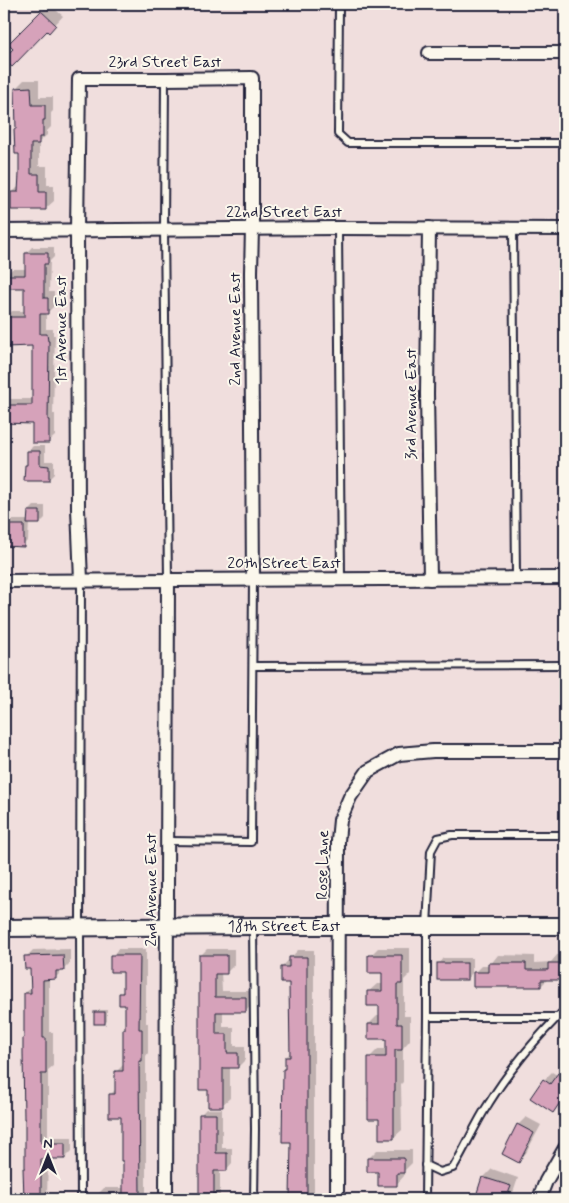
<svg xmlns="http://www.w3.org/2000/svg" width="569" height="1203" font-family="Mynerve,sans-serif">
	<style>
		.shadow { fill: #0003 }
		.building { fill: #d6a2ba; stroke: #22223b }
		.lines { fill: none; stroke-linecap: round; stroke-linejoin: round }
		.service-casing { stroke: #22223b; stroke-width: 10 }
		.minor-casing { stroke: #22223b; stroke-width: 16 }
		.tertiary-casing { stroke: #22223b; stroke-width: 20 }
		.service { stroke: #fbf7ec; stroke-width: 6 }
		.minor { stroke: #fbf7ec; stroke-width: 12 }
		.tertiary { stroke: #fbf7ec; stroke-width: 16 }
		.labels { text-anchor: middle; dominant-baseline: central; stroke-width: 4; stroke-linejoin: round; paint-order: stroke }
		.street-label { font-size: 16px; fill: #22223b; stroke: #fbf7ec }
	</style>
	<rect width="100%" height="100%" fill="#f0dedd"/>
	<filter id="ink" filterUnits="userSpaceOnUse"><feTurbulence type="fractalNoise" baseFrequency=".02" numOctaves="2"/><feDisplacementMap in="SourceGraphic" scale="10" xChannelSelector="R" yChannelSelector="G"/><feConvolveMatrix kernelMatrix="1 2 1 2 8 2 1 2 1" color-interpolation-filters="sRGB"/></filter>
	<g filter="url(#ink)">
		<!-- shadow -->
		<g class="shadow">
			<polygon points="49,4 63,16 49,31 47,29 10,44"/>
			<polygon points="24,80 39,80 39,97 53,97 53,111 51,113 51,127 47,131 47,135 39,142 39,166 47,166 47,185 54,185 54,201 45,209 12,193 20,185 20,153 17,128 16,88"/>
			<polygon points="32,247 54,247 54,257 50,261 49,292 54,292 54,306 47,313 46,313 46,329 53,329 53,335 55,335 53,414 55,414 55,436 48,442 34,422 4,422 4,399 33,399 33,345 6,317 12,311 25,311 25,287 6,275 12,269 26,269 26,253"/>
			<polygon points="33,446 45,446 45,461 54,461 54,474 49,479 26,466 28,464 28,451"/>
			<polygon points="34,506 45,506 45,518 40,523 29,523 28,540 23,545 6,525 11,520 29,520 29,511"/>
			<polygon points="378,948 410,948 410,974 404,980 404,1016 410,1016 410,1040 403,1048 403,1082 401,1084 402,1130 393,1138 380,1118 370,1057 378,1049 387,1049 387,1038 369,1024 377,1016 380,1016 380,1005 368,992 377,984 383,984 383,972 370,956"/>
			<polygon points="70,949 70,963 55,978 49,978 49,1032 53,1032 53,1066 48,1070 48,1137 72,1137 72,1151 65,1158 48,1158 47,1199 24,1199 25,1168 26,1167 25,993 32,987 32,968 26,957 33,950"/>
			<polygon points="118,949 146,949 146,1023 148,1023 148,1053 146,1056 146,1199 97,1199 97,1195 104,1188 124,1188 122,1116 110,1095 116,1089 116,1072 123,1065 125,1065 126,1004 120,994 124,990 124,971 112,956"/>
			<polygon points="207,949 234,949 234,965 227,972 221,972 222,991 253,991 253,1003 246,1011 223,1011 223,1027 234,1027 234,1046 245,1046 245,1060 238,1067 230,1067 230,1098 222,1105 200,956"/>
			<polygon points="298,950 314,950 314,1199 291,1199 292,1140 284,1069 286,1067 286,1057 291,1052 290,982 282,967"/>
			<polygon points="498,955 534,956 534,963 551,962 557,955 565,955 565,979 548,979 541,986 474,973 482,965 490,965"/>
			<polygon points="443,958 472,958 472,973 467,979 438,964"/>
			<polygon points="98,1010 107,1010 107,1021 105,1023 95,1012"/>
			<polygon points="565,1067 565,1098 553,1112 544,1080 552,1072 557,1075"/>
			<polygon points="206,1109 222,1109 222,1148 232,1148 232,1163 226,1170 220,1170 220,1199 200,1199 200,1115"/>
			<polygon points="526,1117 541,1125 526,1153 518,1161 518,1125"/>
			<polygon points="377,1150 412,1150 412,1163 404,1171 404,1176 396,1185 379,1171 369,1158"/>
			<polygon points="492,1169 518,1178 513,1193 507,1199 496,1198 496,1199 477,1199 484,1177"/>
		</g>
		<!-- building -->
		<g class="building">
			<polygon points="41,11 56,25 49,33 47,31 12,67 4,60 4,58 13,49 8,44"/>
			<polygon points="31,87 32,105 45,105 45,120 43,120 43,137 39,137 39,144 31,144 31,174 39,174 39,192 46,192 46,210 11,210 11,192 18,192 19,174 19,154 15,154 14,129 16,129 15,88"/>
			<polygon points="25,253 48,253 48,264 44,264 44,298 48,298 48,314 40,314 40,334 47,334 48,341 49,341 48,420 49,420 49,443 32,443 32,424 4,423 4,405 32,405 32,346 5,347 5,317 24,317 24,288 4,288 5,275 25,275"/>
			<polygon points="27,451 40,451 40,465 49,466 49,481 24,481 25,465 27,465"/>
			<polygon points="28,511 40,511 40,524 27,524"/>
			<polygon points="5,525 24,525 24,547 4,546"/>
			<polygon points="63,955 64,971 56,971 56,979 43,980 43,1038 46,1038 46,1074 41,1074 41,1143 65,1143 65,1159 41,1159 41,1199 24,1199 23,1168 25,1168 25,1119 24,1119 23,1053 23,1038 24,1038 24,993 31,993 30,969 25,969 24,956"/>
			<polygon points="110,955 140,955 139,1029 142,1029 142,1061 139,1061 140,1199 123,1199 123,1161 121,1161 121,1117 109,1117 109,1094 115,1094 115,1071 123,1071 123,1029 125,1029 125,1005 119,1005 119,993 123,993 123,972 110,972"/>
			<polygon points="199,955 227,955 227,974 215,974 215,997 246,997 246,1012 216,1012 216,1034 227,1034 227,1053 238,1053 238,1068 223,1068 223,1107 208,1107 208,1090 199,1090"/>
			<polygon points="368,955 402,955 402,984 397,984 397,1024 402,1024 402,1050 395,1050 395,1091 394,1091 394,1139 379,1139 379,1119 368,1119 368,1057 386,1057 386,1039 368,1039 368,1024 379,1024 379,1006 367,1006 367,991 382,991 382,973 368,973"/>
			<polygon points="289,957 307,957 307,1199 290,1199 291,1142 282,1142 283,1069 285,1069 285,1057 290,1057 289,983 281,983 281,967 289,967"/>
			<rect x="437" y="963" width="30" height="17"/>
			<polygon points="488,963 526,963 526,970 548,970 548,963 565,963 565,980 541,980 541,987 473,987 473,972 488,972"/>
			<rect x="94" y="1012" width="11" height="12"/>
			<polygon points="558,1073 565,1078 565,1095 553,1113 530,1098 543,1079 550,1084"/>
			<polygon points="199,1114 216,1114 216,1153 227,1153 227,1171 214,1171 214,1199 199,1199"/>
			<polygon points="517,1124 534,1133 519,1163 502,1154"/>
			<polygon points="367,1158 404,1158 404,1173 397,1173 397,1186 378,1186 378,1172 367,1172"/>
			<polygon points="482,1177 511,1186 506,1199 475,1199"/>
		</g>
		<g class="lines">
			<!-- service casing -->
			<g class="service-casing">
				<g id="service">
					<polyline points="339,4 338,134 348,143 565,143"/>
					<polyline points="165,79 164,229 168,580"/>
					<polyline points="338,228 341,579"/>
					<polyline points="513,229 516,578"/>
					<polyline points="81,580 80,928 81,1199"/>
					<polyline points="253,666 565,665"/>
					<polyline points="167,841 251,842 253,580"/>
					<polyline points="253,927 255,1129 254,1199"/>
					<polyline points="427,1017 558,1017"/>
					<path d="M 425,1165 L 440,1172 L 453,1168 C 466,1147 475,1124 489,1103 C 508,1072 538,1035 565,1010"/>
					<polyline points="425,1199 427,1017 427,926 431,851 438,838 452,835 565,835"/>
				</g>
			</g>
			<!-- minor casing -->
			<g class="minor-casing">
				<g id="minor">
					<polyline points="429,53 565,53"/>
					<polyline points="429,228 427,394 430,579"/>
					<polyline points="4,231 338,228 565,229"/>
					<polyline points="81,580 78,509 77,230 79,79 165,79 252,78 252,228 251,272 253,580"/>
					<polyline points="4,581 565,578"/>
					<polyline points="166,1199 168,580"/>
					<polyline points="337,1199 338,841 340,820 350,797 368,771 399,754 433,751 565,751"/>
					<polyline points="539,1199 546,1181 565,1148"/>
				</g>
			</g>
			<!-- tertiary casing -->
			<g class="tertiary-casing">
				<g id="tertiary">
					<path id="s1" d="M 4,928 L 253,926 L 565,926"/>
				</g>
			</g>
			<!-- service -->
			<use href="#service" class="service"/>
			<!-- minor -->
			<use href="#minor" class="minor"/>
			<!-- tertiary -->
			<use href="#tertiary" class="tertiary"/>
		</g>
	</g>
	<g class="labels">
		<!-- street labels -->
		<g class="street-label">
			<text x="165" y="62">23rd Street East</text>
			<text x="284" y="212">22nd Street East</text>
			<text transform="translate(235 329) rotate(-90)">2nd Avenue East</text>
			<text transform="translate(61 330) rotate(-90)">1st Avenue East</text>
			<text transform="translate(411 404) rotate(-90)">3rd Avenue East</text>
			<text x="284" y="563">20th Street East</text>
			<text transform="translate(323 865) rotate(-89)">Rose Lane</text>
			<text transform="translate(151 890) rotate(-90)">2nd Avenue East</text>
			<text stroke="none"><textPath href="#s1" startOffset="280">18th Street East</textPath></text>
		</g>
	</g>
	<!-- margin -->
	<rect width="569" height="1203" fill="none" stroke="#fbf7ec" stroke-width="20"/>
	<rect x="10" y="10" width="549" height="1183" fill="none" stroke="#22223b" stroke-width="2" filter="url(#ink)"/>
	<!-- north arrow -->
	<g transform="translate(48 1156)" stroke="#fbf7ec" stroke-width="4" paint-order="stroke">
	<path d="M0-4L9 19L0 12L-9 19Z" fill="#22223b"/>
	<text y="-8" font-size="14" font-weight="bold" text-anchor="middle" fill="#22223b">N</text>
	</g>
</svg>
